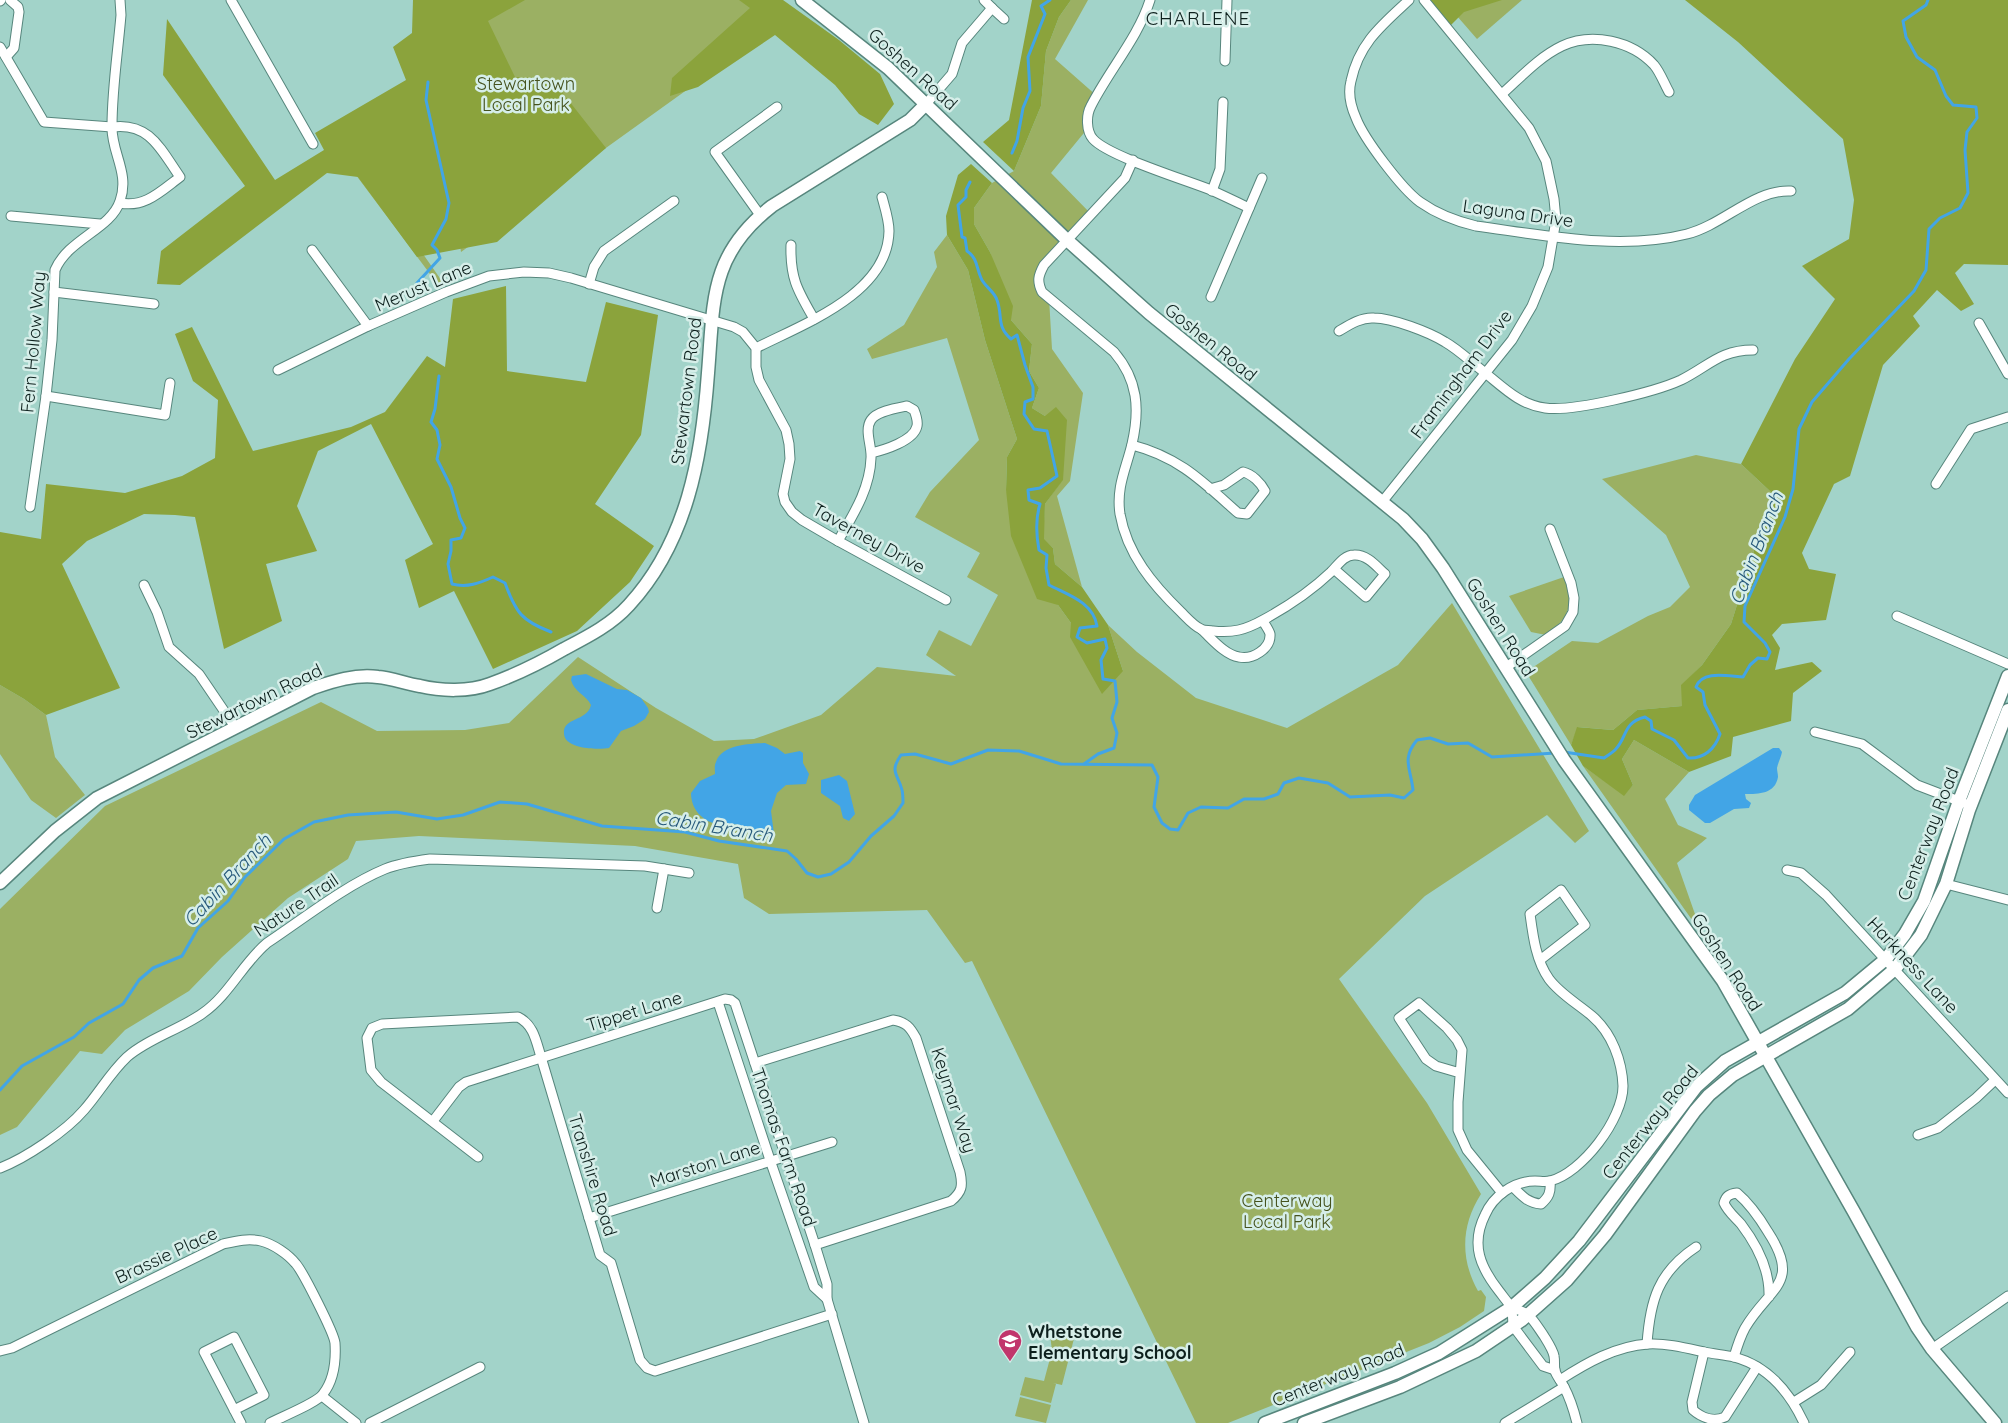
<svg xmlns="http://www.w3.org/2000/svg" width="2008" height="1423" font-family="Quicksand,sans-serif">
	<style>
		.green { fill: #9bb063 }
		.forest { fill: #8ba33c }
		.water { fill: #42a5e6 }
		.lines { fill: none; stroke-linecap: round; stroke-linejoin: round }
		.stream { stroke: #42a5e6; stroke-width: 3 }
		.street-casing { stroke: #57867d; stroke-width: 11 }
		.secondary-casing { stroke: #57867d; stroke-width: 15 }
		.street { stroke: #fff; stroke-width: 9 }
		.secondary { stroke: #fff; stroke-width: 12 }
		.labels { text-anchor: middle; dominant-baseline: central; stroke-width: 5; stroke-linejoin: round; paint-order: stroke }
		.street-label { font-size: 18px; fill: #0d201d; stroke: #d6eee9 }
		.park-label { font-size: 18px; fill: #45521d; stroke: #d6eee9 }
		.poi-label { font-size: 18px; font-weight: bold; fill: #0d201d; stroke: #d6eee9; text-anchor: start }
		.neighbourhood-label { font-size: 19px; letter-spacing: 1px; fill: #0d201d; stroke: #d6eee9 }
		.water-label { font-size: 19px; font-style: italic; fill: #285a7c; stroke: #d6eee9 }
	</style>
	<rect width="100%" height="100%" fill="#a2d3c9"/>
	<!-- green -->
	<g class="green">
		<polygon points="425,0 780,0 794,13 461,252 452,188 402,224 444,284 439,286 344,159 434,90"/>
		<polygon points="1071,0 1088,0 1055,59 1097,96 1088,128 1051,173 1091,214 1038,276 1049,298 1052,349 1083,393 1070,481 1057,496 1082,587 1055,564 1053,548 1043,539 1045,504 1063,479 1045,416 1032,408 1039,388 1029,371 1032,344 1011,320 990,252 974,224 974,208 992,183 1014,171 1041,106 1046,51 1059,17"/>
		<polygon points="1443,0 1522,0 1477,39"/>
		<path d="M 947,235 L 968,270 L 985,340 L 1017,439 L 1007,457 L 1006,490 L 1058,605 L 1071,623 L 1071,637 L 1123,671 L 1108,625 L 1137,652 L 1196,698 L 1287,728 L 1398,665 L 1452,603 L 1589,831 L 1575,843 L 1547,815 L 1425,896 L 1339,979 L 1427,1103 L 1481,1194 C 1461,1225 1460,1259 1478,1291 L 1481,1290 L 1486,1297 L 1484,1311 L 1460,1327 L 1429,1343 L 1228,1423 L 1196,1423 L 972,961 L 965,963 L 927,910 L 769,914 L 744,898 L 738,864 L 635,846 L 419,836 L 356,841 L 348,859 L 288,898 L 222,957 L 189,991 L 125,1030 L 102,1054 L 80,1051 L 17,1127 L 0,1135 L 0,909 L 105,806 L 321,702 L 377,731 L 465,730 L 509,723 L 578,657 L 656,708 L 714,741 L 754,739 L 821,715 L 877,667 L 956,676 L 926,655 L 939,630 L 971,646 L 998,595 L 967,577 L 980,553 L 915,517 L 930,492 L 979,440 L 947,338 L 872,359 L 867,349 L 904,325 L 937,267 L 934,252 Z"/>
		<polygon points="1696,455 1741,464 1772,493 1731,624 1702,665 1682,685 1682,706 1637,710 1613,730 1578,727 1571,745 1526,672 1572,641 1598,643 1648,616 1670,607 1690,587 1666,535 1602,479"/>
		<path d="M 1564,577 C 1574,604 1570,618 1546,635 L 1531,632 L 1509,596 Z"/>
		<polygon points="0,685 24,699 46,715 55,757 85,795 56,818 31,800 0,754"/>
		<polygon points="1634,740 1689,772 1665,799 1678,825 1707,838 1677,863 1702,934 1583,766 1624,795 1633,785 1622,759"/>
		<polygon points="1077,1327 1062,1385 1053,1383 1056,1384 1051,1403 1020,1395 1025,1377 1044,1381 1052,1351 1050,1334"/>
		<polygon points="1020,1397 1051,1405 1046,1423 1015,1416"/>
	</g>
	<!-- forest -->
	<g class="forest">
		<polygon points="413,0 525,0 488,21 515,77 551,78 606,148 497,242 417,257 358,177 327,173 180,285 157,284 161,251 245,186 163,75 167,19 275,180 324,150 315,133 406,80 393,47 412,33"/>
		<polygon points="739,0 783,0 839,40 880,74 894,104 878,125 859,114 835,85 775,35 698,87 670,96 672,78 750,8"/>
		<polygon points="1032,0 1071,0 1059,17 1046,51 1041,106 1014,171 983,142 1009,120"/>
		<polygon points="1424,0 1502,0 1464,12 1448,28"/>
		<polygon points="1685,0 2008,0 2008,265 1964,264 1955,273 1974,304 1961,311 1937,290 1913,316 1920,326 1883,365 1850,476 1834,484 1802,553 1809,569 1836,574 1826,620 1782,624 1772,635 1780,648 1775,670 1812,662 1822,671 1793,693 1791,721 1733,737 1731,756 1689,772 1634,740 1622,759 1633,785 1624,796 1583,766 1571,745 1577,727 1613,730 1637,710 1682,706 1681,685 1702,665 1731,624 1772,493 1741,464 1795,359 1835,299 1802,266 1849,239 1854,200 1843,139 1738,42"/>
		<polygon points="971,164 992,183 974,208 974,224 990,252 1013,306 1011,320 1032,344 1029,371 1039,388 1032,408 1045,416 1056,407 1067,420 1063,480 1045,504 1044,539 1053,548 1055,564 1082,587 1108,625 1123,671 1102,694 1070,637 1071,623 1058,605 1037,599 1011,536 1006,490 1007,457 1017,439 985,340 968,270 947,235 946,216 958,175"/>
		<polygon points="506,286 507,371 586,382 606,302 658,315 641,435 595,504 654,546 630,582 577,631 493,669 454,591 419,608 405,560 433,544 371,424 318,451 297,506 317,551 266,564 282,621 224,649 195,517 175,515 144,514 87,541 62,564 120,688 46,715 24,699 0,685 0,532 41,539 46,484 125,493 182,476 215,458 218,400 193,381 175,334 192,327 253,451 351,427 385,412 427,356 445,367 453,299"/>
	</g>
	<!-- water -->
	<g class="water">
		<path d="M 586,674 L 617,689 L 627,690 L 641,698 L 648,708 L 649,712 L 645,719 L 634,726 L 621,731 L 609,748 C 598,750 565,749 564,734 C 562,717 587,722 591,705 C 586,695 574,692 571,680 L 572,676 Z"/>
		<path d="M 765,743 L 777,748 L 785,754 L 800,751 L 803,753 L 803,763 L 809,774 L 806,784 L 786,785 L 777,793 L 771,811 L 774,834 C 764,841 751,829 741,826 C 733,823 725,825 717,824 C 702,821 691,809 691,793 L 700,781 L 715,774 C 715,770 714,766 716,762 C 722,744 750,744 765,743 Z"/>
		<path d="M 1773,748 L 1779,748 L 1782,752 C 1781,757 1778,763 1777,768 C 1777,771 1778,774 1778,777 C 1775,794 1759,794 1745,794 L 1746,799 L 1751,803 L 1749,808 L 1734,809 L 1710,823 L 1705,823 L 1689,810 L 1689,805 L 1695,795 Z"/>
		<polygon points="839,775 847,781 855,814 849,821 843,818 840,806 821,793 821,780"/>
	</g>
	<g class="lines">
		<!-- stream -->
		<g class="stream">
			<polyline points="1012,153 1017,141 1023,108 1030,91 1028,57 1045,14 1041,6 1050,0"/>
			<path d="M 970,182 L 966,190 L 966,197 L 958,205 L 962,237 L 965,238 L 967,251 C 978,259 976,267 981,278 C 984,286 994,291 997,300 C 1003,316 996,326 1011,339 L 1017,335 L 1025,365 L 1033,387 L 1033,399 L 1025,402 L 1024,414 L 1034,429 L 1047,431 L 1057,476 L 1040,488 L 1028,490 L 1029,500 L 1040,504 C 1035,520 1036,534 1039,550 L 1047,555 L 1046,568 L 1049,585 C 1068,595 1093,602 1097,626 L 1080,628 L 1077,637 L 1087,643 L 1105,639 L 1107,648 L 1101,660 L 1103,679 L 1115,681 L 1117,702 L 1112,718 L 1117,733 L 1114,748 L 1098,754 L 1084,764"/>
			<polyline points="417,283 440,258 437,250 432,245 446,219 449,203 426,100 428,82"/>
			<path d="M 439,376 L 435,409 L 431,422 L 437,430 L 440,445 L 437,459 L 451,487 L 460,518 L 465,528 L 461,538 L 451,540 L 451,551 L 448,564 L 452,584 C 467,588 480,583 493,577 L 505,583 C 516,613 522,621 551,632"/>
			<path d="M 1564,752 L 1604,758 C 1608,755 1612,753 1615,750 C 1628,737 1622,723 1645,717 L 1651,721 L 1652,729 L 1674,740 L 1688,758 C 1704,759 1715,749 1720,734 L 1705,705 L 1703,692 L 1696,687 C 1702,670 1727,676 1743,677 L 1750,665 L 1758,658 L 1767,659 L 1770,652 L 1765,643 L 1744,622 L 1745,606 L 1785,517 L 1793,489 L 1799,429 L 1812,402 L 1849,359 L 1914,291 L 1926,270 L 1929,229 L 1940,218 L 1960,208 L 1968,193 L 1965,150 L 1967,132 L 1977,118 L 1976,107 L 1953,105 L 1946,96 L 1935,70 L 1917,57 L 1906,37 L 1903,21 L 1926,5 L 1928,0"/>
			<path d="M 0,1090 L 22,1066 L 74,1037 L 89,1023 L 123,1004 L 139,980 L 153,968 L 182,956 L 198,928 L 228,901 L 245,877 L 284,839 L 314,822 L 348,815 L 396,812 L 437,819 L 463,815 L 500,802 L 527,804 L 602,826 L 685,832 L 719,841 L 787,851 L 796,859 L 807,873 L 818,877 L 831,874 L 849,862 L 871,836 L 894,816 L 903,803 C 903,799 903,794 902,790 C 898,774 889,772 901,755 L 915,754 L 951,764 L 988,750 L 1019,751 L 1061,764 L 1152,765 L 1158,777 L 1154,807 L 1162,823 L 1170,829 L 1178,830 L 1188,813 L 1201,807 L 1228,808 L 1244,799 L 1264,799 L 1278,794 L 1284,783 L 1299,778 L 1328,783 L 1350,797 L 1390,795 L 1404,798 L 1413,790 C 1411,769 1401,759 1417,740 L 1430,738 L 1448,744 L 1468,743 L 1492,757 L 1555,753"/>
		</g>
		<!-- street casing -->
		<g class="street-casing">
			<g id="street">
				<polyline points="231,0 313,144"/>
				<path d="M 1150,0 C 1139,36 1108,72 1091,106 C 1086,115 1086,131 1093,139 C 1108,156 1186,180 1211,190 C 1224,196 1237,202 1249,208"/>
				<path d="M 1409,0 C 1382,25 1359,43 1351,81 C 1348,93 1351,107 1356,118 C 1364,139 1402,189 1420,202 C 1437,214 1455,221 1476,226 C 1543,235 1620,251 1687,234 C 1723,225 1754,189 1791,191"/>
				<polyline points="0,1 1,0"/>
				<polyline points="992,8 1004,19"/>
				<path d="M 0,47 L 44,122 L 112,127 C 150,122 161,150 180,177 C 161,191 145,208 120,203"/>
				<polyline points="6,57 14,48 19,12 18,7 10,0"/>
				<polyline points="1225,61 1227,0"/>
				<path d="M 1502,94 C 1521,77 1539,57 1562,46 C 1592,32 1632,41 1654,65 C 1660,72 1664,83 1669,92"/>
				<polyline points="926,104 952,74 962,43 992,8 984,0"/>
				<path d="M 1133,160 L 1125,178 L 1044,265 C 1038,276 1037,281 1042,292 L 1114,352 C 1138,380 1140,409 1132,444 C 1126,469 1116,487 1120,514 C 1127,554 1153,585 1181,612 C 1187,618 1194,626 1201,629 C 1204,631 1209,630 1213,631 C 1233,633 1245,630 1263,620 C 1287,607 1311,591 1331,572 C 1338,565 1344,555 1354,555 C 1367,554 1377,567 1385,574 L 1366,597 L 1334,569"/>
				<polyline points="1212,191 1220,169 1223,102"/>
				<polyline points="760,215 715,152 777,107"/>
				<polyline points="11,216 100,224"/>
				<path d="M 791,245 C 790,279 798,291 814,319"/>
				<polyline points="312,250 368,326"/>
				<polyline points="589,284 594,267 604,251 674,201"/>
				<polyline points="54,292 154,304"/>
				<polyline points="1211,297 1262,178"/>
				<polyline points="1979,323 2008,374"/>
				<path d="M 1339,331 C 1349,325 1361,317 1374,318 C 1392,318 1429,332 1445,342 C 1459,350 1471,362 1484,372 C 1503,387 1520,405 1545,408 C 1573,412 1655,392 1681,380 C 1709,366 1720,350 1753,350"/>
				<path d="M 756,348 C 803,324 888,294 889,231 C 889,220 885,208 882,197"/>
				<polyline points="278,370 368,326 446,292 489,276 524,272 549,273 571,278 734,327 743,332 756,348 756,367 759,380 786,430 789,444 790,459 783,494 785,502 792,512 802,520 838,541 946,600"/>
				<polyline points="46,396 165,415 170,383"/>
				<path d="M 1132,445 C 1179,457 1203,482 1238,513 L 1247,514 L 1265,491 C 1261,483 1252,474 1243,472 L 1224,485 L 1210,489"/>
				<polyline points="1936,484 1971,429 2008,417"/>
				<polyline points="1382,502 1512,340 1532,306 1548,267 1556,220 1554,199 1546,161 1529,128 1424,0"/>
				<path d="M 30,507 L 46,396 L 52,340 L 55,270 C 68,239 111,229 120,201 C 130,173 111,152 112,126 C 112,89 118,51 121,15 L 120,0"/>
				<path d="M 838,541 C 853,515 870,489 871,458 C 872,446 864,430 871,420 C 877,411 897,408 907,406 L 914,410 C 916,415 918,421 917,426 C 914,441 884,450 871,453"/>
				<polyline points="144,585 157,612 169,647 199,674 235,727"/>
				<polyline points="1897,616 2008,664"/>
				<path d="M 1202,630 C 1212,639 1225,655 1239,657 C 1252,660 1271,649 1270,634 C 1269,630 1265,625 1263,621"/>
				<polyline points="1505,668 1565,626 1573,612 1574,598 1571,583 1550,529"/>
				<polyline points="1815,732 1862,744 1917,785 1964,803"/>
				<polyline points="1787,870 1801,873 1826,895 2008,1093"/>
				<polyline points="1946,884 2008,900"/>
				<polyline points="657,908 664,869"/>
				<path d="M 1540,960 L 1585,925 L 1561,890 L 1530,914 C 1533,936 1536,961 1549,979 C 1560,994 1578,1004 1592,1016 C 1612,1033 1622,1061 1623,1086 C 1623,1119 1582,1173 1550,1181 C 1545,1182 1540,1181 1535,1181 C 1514,1181 1493,1196 1485,1215 C 1470,1245 1481,1268 1499,1291 C 1503,1296 1507,1302 1511,1306 C 1516,1310 1524,1311 1528,1315 C 1534,1320 1539,1329 1544,1336 C 1547,1341 1553,1350 1554,1356 C 1555,1361 1554,1366 1555,1371 C 1557,1377 1562,1382 1564,1387 C 1570,1398 1574,1411 1577,1423"/>
				<polyline points="718,1002 770,1160 814,1287 827,1299"/>
				<path d="M 755,1063 L 893,1020 C 906,1022 910,1027 916,1038 L 960,1172 C 963,1186 962,1192 951,1201 L 815,1245"/>
				<polyline points="1460,1073 1436,1066 1426,1059 1399,1018 1419,1003 1447,1028 1457,1040 1462,1050 1458,1102 1458,1130 1467,1150 1502,1193"/>
				<polyline points="433,1121 459,1087 466,1082 725,999 731,1000 735,1003 815,1245 827,1284 827,1299 864,1423"/>
				<polyline points="1918,1135 1938,1128 1976,1098 1995,1080"/>
				<path d="M 478,1157 L 381,1082 L 371,1070 L 367,1038 L 372,1028 L 382,1024 L 518,1017 C 534,1025 536,1041 541,1057 L 600,1255 L 611,1263 L 640,1360 L 647,1368 L 655,1371 L 832,1314"/>
				<path d="M 0,1168 C 26,1158 66,1131 84,1110 C 99,1093 110,1073 127,1057 C 147,1039 181,1029 203,1013 C 229,995 243,963 267,943 C 303,919 346,885 385,869 C 400,863 415,861 430,859 L 645,866 L 689,873"/>
				<path d="M 1513,1187 C 1522,1196 1528,1203 1541,1204 C 1549,1197 1551,1192 1550,1181"/>
				<polyline points="589,1218 832,1142"/>
				<polyline points="1512,1307 1513,1326 1543,1366 1555,1370"/>
				<path d="M 1647,1344 C 1650,1301 1658,1272 1696,1247"/>
				<polyline points="1932,1349 2008,1296"/>
				<path d="M 0,1351 L 12,1348 L 223,1244 C 236,1241 248,1238 261,1241 C 273,1244 288,1254 296,1264 C 303,1272 334,1333 335,1343 C 336,1359 334,1380 323,1394 C 317,1403 281,1417 270,1423"/>
				<path d="M 1704,1352 L 1692,1402 L 1693,1410 C 1702,1418 1714,1422 1725,1417 L 1757,1367"/>
				<path d="M 1734,1357 C 1737,1347 1740,1337 1745,1328 C 1769,1287 1802,1284 1768,1232 C 1759,1217 1750,1204 1737,1193 C 1729,1194 1726,1196 1724,1203 C 1728,1212 1735,1217 1741,1224 C 1757,1245 1770,1271 1769,1297"/>
				<path d="M 1560,1380 C 1586,1363 1616,1346 1648,1344 C 1667,1343 1686,1348 1704,1352 C 1714,1354 1725,1355 1734,1357 C 1768,1366 1790,1393 1804,1423"/>
				<polyline points="322,1396 356,1423"/>
				<polyline points="1794,1402 1821,1385 1850,1352"/>
				<polyline points="234,1410 264,1395 234,1337 204,1352 241,1423"/>
				<polyline points="370,1423 480,1367"/>
				<polyline points="1505,1423 1564,1387"/>
			</g>
		</g>
		<!-- secondary casing -->
		<g class="secondary-casing">
			<g id="secondary">
				<polyline points="802,0 888,68 1067,240 1149,313 1403,519 1422,539 1443,568 1564,760 1723,981 1854,1212 1917,1327 1932,1349 1995,1423"/>
				<path d="M 0,883 L 55,831 L 97,798 L 313,688 C 334,681 355,674 378,677 C 392,678 406,684 420,686 C 441,691 469,692 490,684 C 515,675 540,663 564,649 C 587,637 611,625 629,605 C 687,542 702,457 708,373 C 714,301 709,255 772,206 L 910,120 L 926,104"/>
				<polyline points="1265,1423 1395,1373 1439,1353 1512,1307 1545,1278 1579,1241 1696,1087 1725,1061 1845,993 1886,959 1905,934 1924,901 1959,801 2008,676"/>
				<polyline points="1304,1423 1400,1387 1476,1351 1522,1320 1567,1280 1605,1235 1695,1111 1709,1095 1733,1075 1848,1009 1895,969 1921,935 1946,884 1969,810 2008,710"/>
			</g>
		</g>
		<!-- street -->
		<use href="#street" class="street"/>
		<!-- secondary -->
		<use href="#secondary" class="secondary"/>
	</g>
	<!-- icons -->
	<defs>
		<g id="school-pin" transform="scale(1.25)"><path d="M0 17L-7.5 6A9.5 9.5 0 1 1 7.5 6Z" fill="#c1366c" stroke="#d6eee9"/><path d="M0-5L7-2L0 1L-7-2ZM-4 1L0 2.5L4 1V4Q0 6-4 4Z" fill="#fff"/></g>
	</defs>
	<g fill-rule="evenodd">
		<use href="#school-pin" x="1010" y="1341"/>
	</g>
	<g class="labels">
		<!-- street labels -->
		<g class="street-label">
			<text transform="translate(913 69) rotate(42)">Goshen Road</text>
			<text transform="translate(1518 213) rotate(8)">Laguna Drive</text>
			<text transform="translate(423 286) rotate(-23)">Merust Lane</text>
			<text transform="translate(33 342) rotate(-85)">Fern Hollow Way</text>
			<text transform="translate(1211 342) rotate(39)">Goshen Road</text>
			<text transform="translate(1461 374) rotate(-53)">Framingham Drive</text>
			<text transform="translate(686 391) rotate(-83)">Stewartown Road</text>
			<text transform="translate(869 538) rotate(29)">Taverney Drive</text>
			<text transform="translate(1501 627) rotate(58)">Goshen Road</text>
			<text transform="translate(254 701) rotate(-26)">Stewartown Road</text>
			<text transform="translate(1928 834) rotate(-69)">Centerway Road</text>
			<text transform="translate(296 905) rotate(-34)">Nature Trail</text>
			<text transform="translate(1727 962) rotate(57)">Goshen Road</text>
			<text transform="translate(1913 965) rotate(47)">Harkness Lane</text>
			<text transform="translate(634 1011) rotate(-17)">Tippet Lane</text>
			<text transform="translate(954 1100) rotate(72)">Keymar Way</text>
			<text transform="translate(1650 1122) rotate(-51)">Centerway Road</text>
			<text transform="translate(784 1147) rotate(71)">Thomas Farm Road</text>
			<text transform="translate(705 1164) rotate(-18)">Marston Lane</text>
			<text transform="translate(593 1175) rotate(73)">Transhire Road</text>
			<text transform="translate(166 1255) rotate(-25)">Brassie Place</text>
			<text transform="translate(1338 1375) rotate(-22)">Centerway Road</text>
		</g>
		<!-- park labels -->
		<g class="park-label">
			<text x="526" y="83">Stewartown<tspan x="526" dy="21">Local Park</tspan></text>
			<text x="1287" y="1200">Centerway<tspan x="1287" dy="21">Local Park</tspan></text>
		</g>
		<!-- poi labels -->
		<g class="poi-label">
			<text x="1028" y="1331">Whetstone<tspan x="1028" dy="21">Elementary School</tspan></text>
		</g>
		<!-- neighbourhood labels -->
		<g class="neighbourhood-label">
			<text x="1198" y="18">CHARLENE</text>
		</g>
		<!-- water labels -->
		<g class="water-label">
			<text transform="translate(1756 548) rotate(-69)">Cabin Branch</text>
			<text transform="translate(714 826) rotate(9)">Cabin Branch</text>
			<text transform="translate(227 880) rotate(-47)">Cabin Branch</text>
		</g>
	</g>
</svg>
